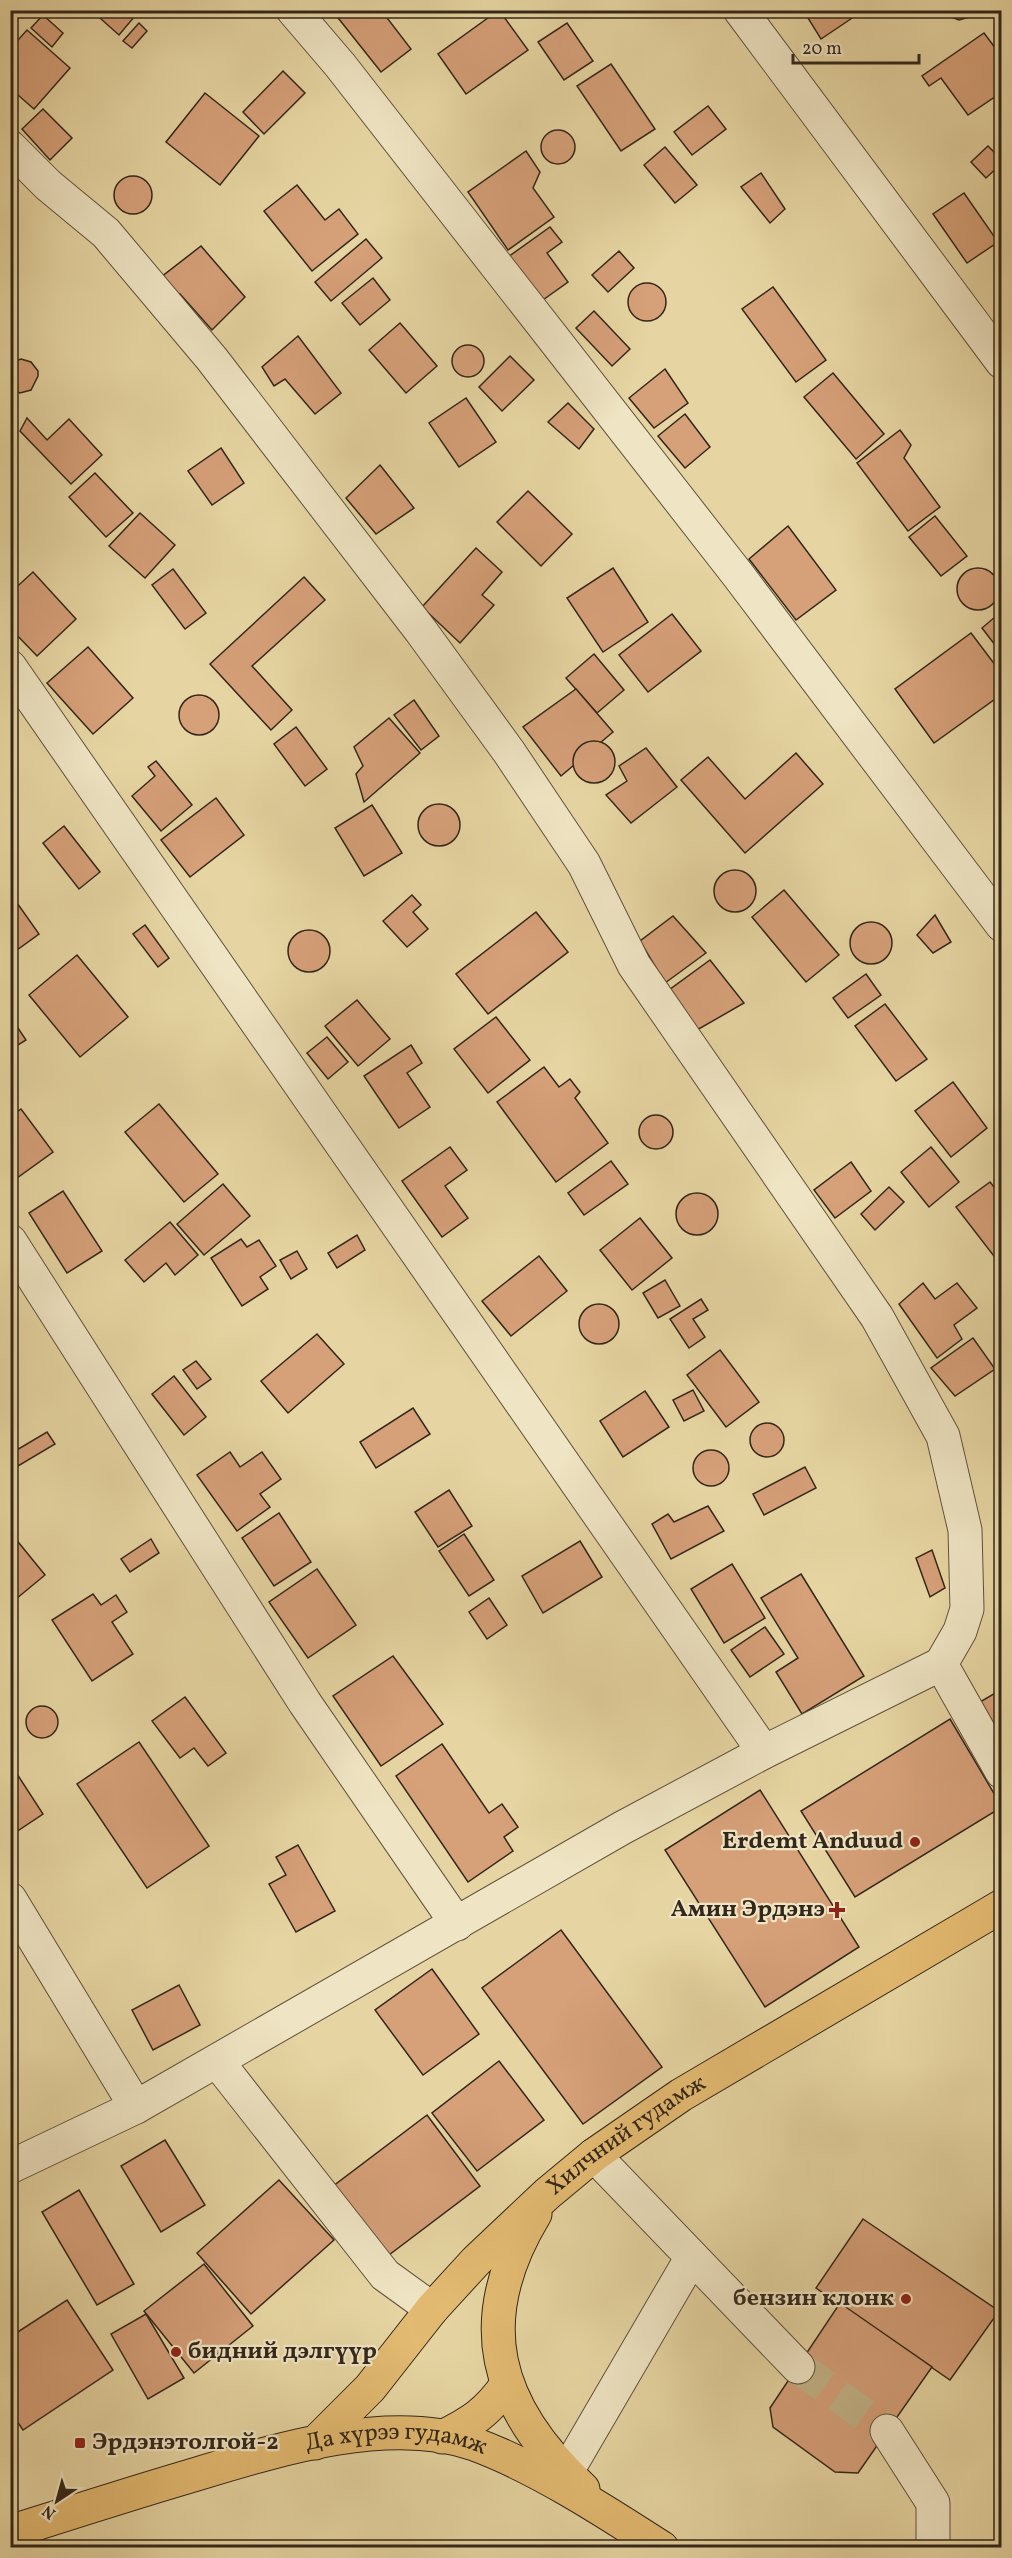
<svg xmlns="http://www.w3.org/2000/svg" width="1012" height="2558" font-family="Vollkorn,serif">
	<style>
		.building { fill: #d6a079; stroke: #33271b; stroke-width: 1.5 }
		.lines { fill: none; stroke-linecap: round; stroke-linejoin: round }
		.minor-tunnel { stroke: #c2b287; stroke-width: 33; stroke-dasharray: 33 16; stroke-linecap: butt }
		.minor-casing { stroke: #60523d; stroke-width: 35 }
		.major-casing { stroke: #33271b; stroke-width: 35 }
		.minor { stroke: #efe4c3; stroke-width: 33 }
		.major { stroke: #e3ba71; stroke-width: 33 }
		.poi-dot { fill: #8f2418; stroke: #efe4c3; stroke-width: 2 }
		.labels { text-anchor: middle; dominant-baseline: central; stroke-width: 4.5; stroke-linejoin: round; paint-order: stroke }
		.poi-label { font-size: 24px; font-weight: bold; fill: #33271b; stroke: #efe4c3; text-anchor: end }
		.street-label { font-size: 24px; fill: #33271b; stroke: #efe4c3 }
	</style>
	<rect width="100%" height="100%" fill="#e6d5a2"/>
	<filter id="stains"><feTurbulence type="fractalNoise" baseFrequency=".00333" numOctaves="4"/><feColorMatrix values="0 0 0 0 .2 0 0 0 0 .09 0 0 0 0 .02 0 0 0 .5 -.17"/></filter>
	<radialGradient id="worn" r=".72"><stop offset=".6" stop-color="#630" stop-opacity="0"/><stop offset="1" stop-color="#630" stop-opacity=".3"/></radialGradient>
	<!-- building -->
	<g class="building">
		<polygon points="91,10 140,10 119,35"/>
		<polygon points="340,10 381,10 411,49 381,72 335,14"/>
		<polygon points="499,10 528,50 466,94 438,54"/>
		<polygon points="803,10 864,10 821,39"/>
		<polygon points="944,10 973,10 969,17 959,20 949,16"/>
		<polygon points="43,15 63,33 52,47 31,28"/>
		<polygon points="139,23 147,31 132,48 123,41"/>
		<polygon points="567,23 593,61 564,80 538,42"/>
		<polygon points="27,30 70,68 34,109 10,88 10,49"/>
		<polygon points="984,33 1002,57 1002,92 968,115 941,78 929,86 922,76"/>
		<polygon points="611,64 655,129 621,151 577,86"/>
		<polygon points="283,71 305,93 264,134 243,112"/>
		<polygon points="205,93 259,136 220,185 166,142"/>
		<polygon points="708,106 726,129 692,155 674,132"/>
		<polygon points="43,109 72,138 50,160 22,129"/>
		<circle cx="558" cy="147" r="17"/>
		<polygon points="988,146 1002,160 1002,163 986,178 971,162"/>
		<polygon points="665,147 697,185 675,203 644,165"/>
		<polygon points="526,151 540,172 533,188 554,217 508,250 468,192"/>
		<polygon points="761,173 785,209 770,223 741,187"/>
		<circle cx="133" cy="195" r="19"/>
		<polygon points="297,185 325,220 339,209 358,234 312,271 264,211"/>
		<polygon points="964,193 998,242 967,263 933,214"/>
		<polygon points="550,227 562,242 547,253 568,282 540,302 508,257"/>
		<polygon points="366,239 382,258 331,301 315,282"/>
		<polygon points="201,246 245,297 212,330 180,294 170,301 156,281"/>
		<polygon points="619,251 634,268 608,292 592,275"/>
		<polygon points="373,278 390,300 360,325 342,303"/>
		<circle cx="647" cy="302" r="19"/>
		<polygon points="773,287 826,360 796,382 742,309"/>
		<polygon points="594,311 630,349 612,366 576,328"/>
		<polygon points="400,323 437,366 406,393 369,350"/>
		<polygon points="298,336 341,393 315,414 285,379 274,386 262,367"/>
		<circle cx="468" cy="361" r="16"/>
		<polygon points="510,356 534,380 502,411 479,387"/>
		<polygon points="21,359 31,362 38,371 38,376 31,390 20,393 10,389 10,363"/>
		<polygon points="665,369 688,403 654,428 629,398"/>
		<polygon points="833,373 884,434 856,459 804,397"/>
		<polygon points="466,398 496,442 459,467 429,423"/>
		<polygon points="568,403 594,429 579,449 548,422"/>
		<polygon points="685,414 710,447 685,468 658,436"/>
		<polygon points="27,418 47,440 69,419 102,455 71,484 20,431"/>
		<polygon points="900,430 911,445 904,458 940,507 908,531 857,463"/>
		<polygon points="221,448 244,483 212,505 188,471"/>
		<polygon points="380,465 414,508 376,534 346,498"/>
		<polygon points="95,473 133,513 106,537 69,497"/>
		<polygon points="528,491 572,534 541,566 497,522"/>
		<polygon points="140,513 175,545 145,578 109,546"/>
		<polygon points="935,516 967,556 941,576 909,537"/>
		<polygon points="788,526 836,590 796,620 749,559"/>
		<polygon points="476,548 502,572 482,595 494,605 460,643 422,607"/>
		<circle cx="978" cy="589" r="21"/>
		<polygon points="613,568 648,622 603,652 567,598"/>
		<polygon points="173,569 206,613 185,629 152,585"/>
		<polygon points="33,572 76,619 37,656 10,628 10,593"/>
		<polygon points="304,577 325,600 252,666 292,710 271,730 210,664"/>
		<polygon points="1002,611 1002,654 982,628"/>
		<polygon points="672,614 701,651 648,692 619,655"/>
		<polygon points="971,633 1002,674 1002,694 934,743 895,689"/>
		<polygon points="88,647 133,698 93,734 47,683"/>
		<polygon points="594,654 624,690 597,713 566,678"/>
		<polygon points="576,689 613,732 561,776 523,727"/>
		<circle cx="199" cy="715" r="20"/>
		<polygon points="414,700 439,736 421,750 394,715"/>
		<polygon points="389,718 420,753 364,802 356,774 363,766 354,747"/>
		<polygon points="296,727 327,769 305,786 274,744"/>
		<circle cx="594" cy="762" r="21"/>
		<polygon points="646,748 677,787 631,823 606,795 627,781 619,766"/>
		<polygon points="796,753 823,784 745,853 681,780 708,757 745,799"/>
		<polygon points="156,761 192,805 161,831 132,796 155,776 148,767"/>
		<polygon points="216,798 244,835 190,877 161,840"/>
		<circle cx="439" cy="825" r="21"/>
		<polygon points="372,805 402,853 364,876 335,828"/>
		<polygon points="64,826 100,872 79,889 43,843"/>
		<circle cx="735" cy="891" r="21"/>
		<polygon points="784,890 839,955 806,982 752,917"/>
		<polygon points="10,893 39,934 10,955"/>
		<polygon points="412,895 421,905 413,912 428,929 407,947 383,921"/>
		<polygon points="536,912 568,952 488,1014 456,974"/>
		<polygon points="935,915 951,942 933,953 917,935"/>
		<polygon points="673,916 706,953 665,983 640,941"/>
		<circle cx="871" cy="943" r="21"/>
		<polygon points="145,925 169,958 158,967 133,934"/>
		<circle cx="309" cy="951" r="21"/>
		<polygon points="77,955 128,1017 80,1057 29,995"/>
		<polygon points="710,960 744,1003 697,1030 669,990"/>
		<polygon points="866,974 881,995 848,1018 833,998"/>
		<polygon points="357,1000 390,1039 358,1066 325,1026"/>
		<polygon points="885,1004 927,1059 896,1081 855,1026"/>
		<polygon points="10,1016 26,1040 10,1050"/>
		<polygon points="496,1017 530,1060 488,1093 454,1049"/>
		<polygon points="327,1037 348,1062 328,1079 307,1053"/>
		<polygon points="411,1045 422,1063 407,1073 430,1107 399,1128 364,1076"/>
		<polygon points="544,1067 559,1087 570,1079 580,1092 575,1098 608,1143 556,1182 497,1102"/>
		<polygon points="953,1082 987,1128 951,1157 915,1111"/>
		<polygon points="159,1104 218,1174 184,1202 125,1132"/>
		<polygon points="21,1109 53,1152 10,1183 10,1117"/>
		<circle cx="656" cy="1132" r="17"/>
		<polygon points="450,1147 467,1170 445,1186 468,1218 442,1237 402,1181"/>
		<polygon points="931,1147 959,1182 929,1207 901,1172"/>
		<polygon points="611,1161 628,1184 584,1215 568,1193"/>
		<polygon points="851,1162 871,1191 835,1218 814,1190"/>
		<polygon points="990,1182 1002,1197 1002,1257 997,1260 956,1207"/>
		<polygon points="223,1184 250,1216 204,1255 177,1224"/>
		<polygon points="889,1187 904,1202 875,1230 861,1214"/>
		<polygon points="63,1191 102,1251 67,1273 29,1213"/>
		<circle cx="697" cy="1214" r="21"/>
		<polygon points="640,1218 672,1258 632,1290 600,1250"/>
		<polygon points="170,1222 198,1255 175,1275 166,1263 144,1282 125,1260"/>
		<polygon points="357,1235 365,1250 337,1268 328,1253"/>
		<polygon points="241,1239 247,1247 259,1240 276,1266 260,1277 268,1289 242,1306 211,1258"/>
		<polygon points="297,1251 307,1269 291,1279 280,1260"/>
		<polygon points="539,1256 567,1291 511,1336 482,1301"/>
		<polygon points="665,1280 680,1306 658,1318 643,1293"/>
		<polygon points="923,1283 935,1299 957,1283 977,1308 954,1325 962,1339 937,1358 899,1304"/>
		<polygon points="701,1299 708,1310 693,1319 705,1337 689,1348 670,1319"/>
		<circle cx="599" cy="1324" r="20"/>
		<polygon points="317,1334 344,1364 288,1413 261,1381"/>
		<polygon points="973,1338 995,1369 955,1396 931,1368"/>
		<polygon points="720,1350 759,1402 726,1427 687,1375"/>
		<polygon points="196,1361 211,1379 197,1389 183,1370"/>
		<polygon points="174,1376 206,1417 184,1435 152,1394"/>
		<polygon points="693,1390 704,1411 684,1421 673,1400"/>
		<polygon points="645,1391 669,1427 623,1457 600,1421"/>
		<polygon points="413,1408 430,1434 376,1468 360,1442"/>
		<circle cx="767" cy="1440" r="17"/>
		<polygon points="47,1432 55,1444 13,1469 10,1464 10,1454"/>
		<circle cx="711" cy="1468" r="18"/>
		<polygon points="230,1452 240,1467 262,1452 281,1479 260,1494 270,1507 237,1531 197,1475"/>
		<polygon points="805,1467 816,1488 764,1515 753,1494"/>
		<polygon points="449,1490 472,1526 438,1547 415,1512"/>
		<polygon points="708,1506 724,1531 671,1559 652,1524 668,1514 674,1522"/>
		<polygon points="279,1513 311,1562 274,1586 242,1538"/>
		<polygon points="10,1532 45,1575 16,1599 10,1591"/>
		<polygon points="464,1534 494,1580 469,1596 439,1551"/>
		<polygon points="151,1539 159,1553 130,1572 121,1559"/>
		<polygon points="580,1541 602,1577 543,1613 522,1576"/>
		<polygon points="932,1550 945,1588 930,1597 916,1558"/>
		<polygon points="732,1564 765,1618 724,1643 691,1589"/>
		<polygon points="317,1569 356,1625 308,1658 269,1602"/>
		<polygon points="801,1574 864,1676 802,1714 776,1672 798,1658 761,1598"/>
		<polygon points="93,1594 101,1605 116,1595 127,1612 112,1622 133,1654 92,1681 52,1620"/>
		<polygon points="489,1598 507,1625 487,1639 469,1612"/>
		<polygon points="765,1627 784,1654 750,1677 731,1650"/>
		<polygon points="393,1656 443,1724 381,1766 333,1696"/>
		<polygon points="1002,1689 1002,1739 980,1702"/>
		<polygon points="185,1697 226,1753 208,1766 194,1748 180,1758 152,1721"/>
		<circle cx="42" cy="1722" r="16"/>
		<polygon points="950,1719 1002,1807 855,1897 801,1811"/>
		<polygon points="139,1742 209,1846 147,1888 77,1784"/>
		<polygon points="442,1744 489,1813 502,1804 518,1827 504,1837 513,1851 468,1882 396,1776"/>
		<polygon points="17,1774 43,1814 16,1832 10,1824 10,1778"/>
		<polygon points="760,1790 859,1947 765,2007 665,1850"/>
		<polygon points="298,1845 335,1911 296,1932 269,1884 286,1875 276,1857"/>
		<polygon points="561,1930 662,2067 583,2124 482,1988"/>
		<polygon points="432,1969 479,2034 423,2075 375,2010"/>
		<polygon points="179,1985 200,2025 153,2050 132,2010"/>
		<polygon points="499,2061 544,2120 477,2171 432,2113"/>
		<polygon points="427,2115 480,2186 381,2261 328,2190"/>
		<polygon points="165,2140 205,2205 161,2232 121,2166"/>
		<polygon points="279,2180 334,2240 251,2314 197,2253"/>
		<polygon points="79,2190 134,2284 97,2305 42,2212"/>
		<polygon points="863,2219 999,2311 950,2380 816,2288"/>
		<polygon points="204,2264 253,2326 194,2373 144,2311"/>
		<polygon points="67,2300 113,2370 23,2430 10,2411 10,2337"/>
		<polygon points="840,2303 932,2367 858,2473 835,2472 773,2427 770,2408"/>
		<polygon points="146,2314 184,2378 148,2399 111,2334"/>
	</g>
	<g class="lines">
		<!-- minor-tunnel -->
		<polyline class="minor-tunnel" points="798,2367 887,2431"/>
		<!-- minor casing -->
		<g class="minor-casing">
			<g id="minor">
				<polyline points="293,10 340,65 738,575 1002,925"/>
				<polyline points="740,10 1002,362"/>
				<polyline points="10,147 48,185 106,233 212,359 421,631 509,752 584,864 634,965 877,1317 943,1436 965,1530 967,1609 960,1631 941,1664 764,1752 622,1828 136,2107 10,2167"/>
				<polyline points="10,667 764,1752"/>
				<polyline points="10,1241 305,1703 457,1924"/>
				<polyline points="941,1664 1002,1772"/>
				<polyline points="10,1899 136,2107"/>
				<polyline points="217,2061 385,2275 432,2309"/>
				<polyline points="594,2155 798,2367"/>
				<polyline points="887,2431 933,2503 933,2548"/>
				<polyline points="566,2473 692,2257"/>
			</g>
		</g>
		<!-- major casing -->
		<g class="major-casing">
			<g id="major">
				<path d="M 535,2214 C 470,2321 494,2406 583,2489"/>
				<path d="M 442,2437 C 471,2423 488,2412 507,2384"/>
				<path id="s1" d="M 315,2443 L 370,2388 L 432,2309 L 476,2261 L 547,2194 L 594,2155 L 681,2095 L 1002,1906"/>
				<path id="s2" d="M 10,2532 C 67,2514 123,2496 180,2479 C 267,2453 385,2413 474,2444 C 537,2467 606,2512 662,2548"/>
			</g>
		</g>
		<!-- minor -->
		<use href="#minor" class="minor"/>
		<!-- major -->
		<use href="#major" class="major"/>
	</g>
	<!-- markers -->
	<g class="poi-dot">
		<circle cx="915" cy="1842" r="6"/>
		<path d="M834 1901h6v6h6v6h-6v6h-6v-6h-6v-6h6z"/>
		<circle cx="906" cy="2299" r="6"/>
		<circle cx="176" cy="2352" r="6"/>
		<rect x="74" y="2437" width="12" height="12" rx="3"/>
	</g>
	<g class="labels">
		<!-- poi labels -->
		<g class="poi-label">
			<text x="903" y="1842">Erdemt Anduud</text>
			<text x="825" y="1910">Амин Эрдэнэ</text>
			<text x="894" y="2299">бензин клонк</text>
			<text x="188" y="2352" text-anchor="start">бидний дэлгүүр</text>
			<text x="92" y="2443" text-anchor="start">Эрдэнэтолгой-2</text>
		</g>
		<!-- street labels -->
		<g class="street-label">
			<text stroke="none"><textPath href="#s1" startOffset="440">Хилчний гудамж</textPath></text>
			<text stroke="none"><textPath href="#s2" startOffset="400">Да хүрээ гудамж</textPath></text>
		</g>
	</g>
	<!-- margin -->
	<rect width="1012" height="2558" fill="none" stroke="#e6d5a2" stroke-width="36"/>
	<rect x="12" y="12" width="988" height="2534" fill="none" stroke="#33271b" stroke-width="3"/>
	<rect x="18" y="18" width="976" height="2522" fill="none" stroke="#33271b" stroke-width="1.5"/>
	<!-- north arrow -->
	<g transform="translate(57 2501) rotate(216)" stroke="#efe4c3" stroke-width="4.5" paint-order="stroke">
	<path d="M0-4.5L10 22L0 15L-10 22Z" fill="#33271b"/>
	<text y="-9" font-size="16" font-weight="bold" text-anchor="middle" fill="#33271b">N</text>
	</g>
	<!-- scale -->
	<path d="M793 54v9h126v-9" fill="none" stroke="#33271b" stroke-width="3"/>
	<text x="802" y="54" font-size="18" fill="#33271b" stroke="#efe4c3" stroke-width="4.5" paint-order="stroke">20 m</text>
	<rect width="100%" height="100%" filter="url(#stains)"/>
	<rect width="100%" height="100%" fill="url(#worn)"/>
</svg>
